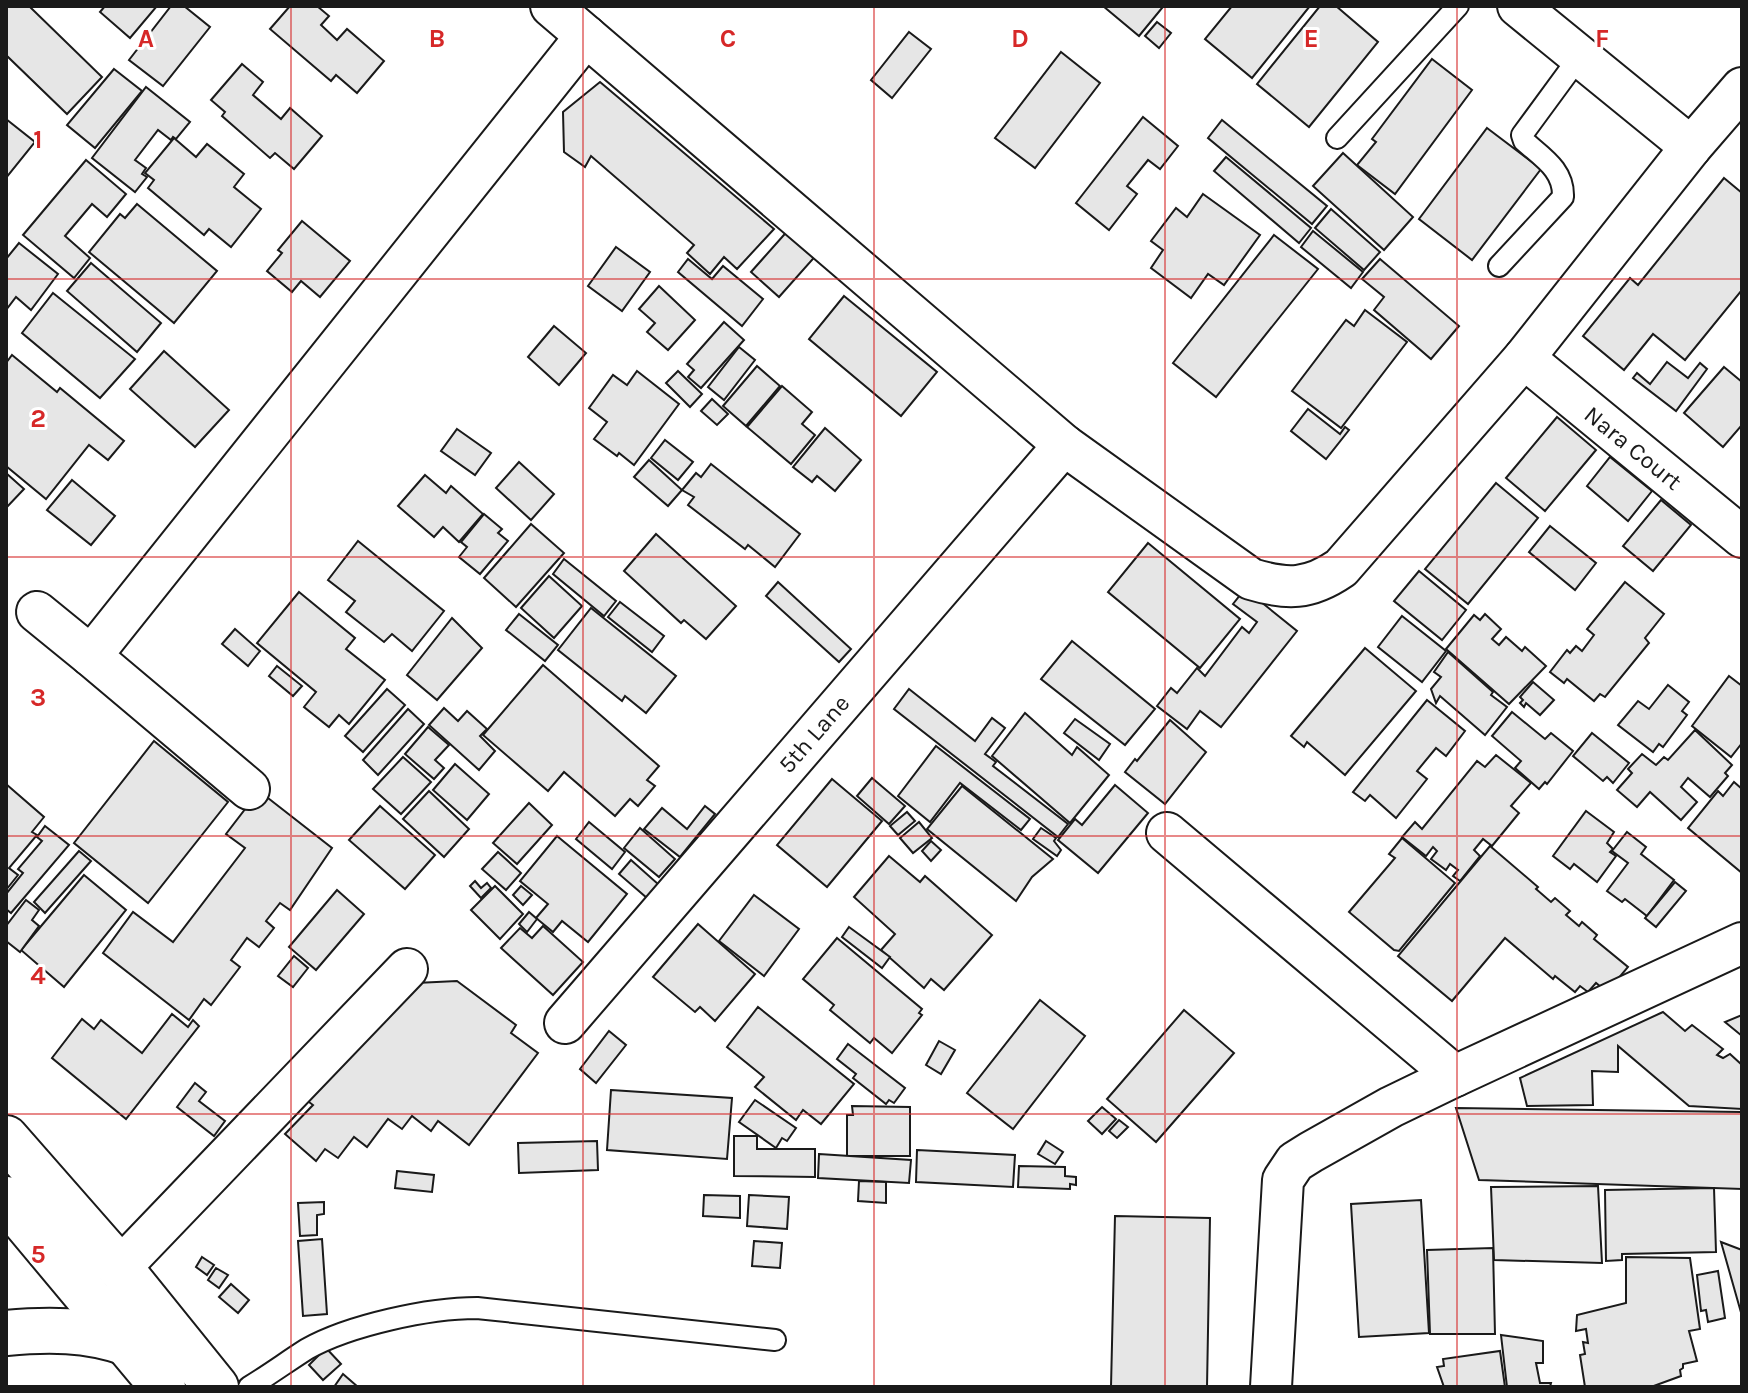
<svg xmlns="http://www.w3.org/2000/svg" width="1748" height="1393" font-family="Karla,sans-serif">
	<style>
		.building { fill: #e6e6e6; stroke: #1a1a1a; stroke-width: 2 }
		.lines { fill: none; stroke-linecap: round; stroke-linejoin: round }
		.service-casing { stroke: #1a1a1a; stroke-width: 24 }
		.minor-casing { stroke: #1a1a1a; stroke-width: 44 }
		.secondary-casing { stroke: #1a1a1a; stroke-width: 48 }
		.service { stroke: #fff; stroke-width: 20 }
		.minor { stroke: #fff; stroke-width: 40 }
		.secondary { stroke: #fff; stroke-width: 44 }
		.grid { fill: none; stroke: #d62828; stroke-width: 2; stroke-opacity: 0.55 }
		.labels { text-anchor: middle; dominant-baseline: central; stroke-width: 6; stroke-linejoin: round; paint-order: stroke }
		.street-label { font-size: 24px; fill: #1a1a1a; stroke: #fff }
		.grid-label { font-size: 26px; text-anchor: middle; font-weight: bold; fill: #d62828; stroke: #fff; stroke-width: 6; stroke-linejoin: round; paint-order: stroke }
	</style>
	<rect width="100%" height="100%" fill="#fff"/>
	<!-- building -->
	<g class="building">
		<polygon points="7,6 29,6 102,77 67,114 6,55"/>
		<polygon points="105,6 157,6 130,38 100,12"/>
		<polygon points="171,6 184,6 210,27 163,86 129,60"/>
		<polygon points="290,6 317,6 329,16 321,25 337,40 347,29 384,61 357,93 336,75 331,81 270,29"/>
		<polygon points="1103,6 1160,6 1162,8 1139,36"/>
		<polygon points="1232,6 1310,6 1252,78 1205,39"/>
		<polygon points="1320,6 1336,6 1378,42 1309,127 1257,84"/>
		<polygon points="1157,22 1171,33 1159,48 1145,36"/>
		<polygon points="909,32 931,49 892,98 871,80"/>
		<polygon points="1061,52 1100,83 1035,168 995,138"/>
		<polygon points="1432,59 1472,90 1395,194 1357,165 1376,142 1372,139"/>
		<polygon points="242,64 263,82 253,95 281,119 290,108 322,136 294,169 275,153 270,158 222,116 225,112 211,100"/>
		<polygon points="114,69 142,91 95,148 67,125"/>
		<polygon points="600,82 774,229 737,269 724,257 710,274 687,253 694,245 591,156 585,167 564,152 563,112"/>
		<polygon points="146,87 190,122 176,139 173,137 171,140 158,130 135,160 146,168 142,174 147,177 135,192 92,158"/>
		<polygon points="1143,117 1178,146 1160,169 1148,160 1127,186 1137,194 1109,230 1076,203"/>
		<polygon points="6,119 35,142 6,178"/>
		<polygon points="1222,120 1327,206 1312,224 1208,138"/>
		<polygon points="1487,128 1541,169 1472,260 1419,219"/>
		<polygon points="174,138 196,157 207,144 244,174 234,187 261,209 231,247 209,229 204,235 148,188 154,180 145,173"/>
		<polygon points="1343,153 1413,217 1384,250 1313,186"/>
		<polygon points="1226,157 1311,228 1299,243 1214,171"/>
		<polygon points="86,160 126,194 107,217 92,204 65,236 90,258 74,278 23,235"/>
		<polygon points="1724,178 1742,193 1742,290 1685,360 1653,334 1624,370 1583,336 1630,278 1638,285"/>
		<polygon points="1203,194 1260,235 1224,285 1208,274 1191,298 1151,268 1163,250 1151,241 1176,208 1187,217"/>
		<polygon points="137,204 217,271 174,323 89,252 120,214 125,218"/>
		<polygon points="1331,209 1380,252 1364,270 1315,228"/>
		<polygon points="302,221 350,261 320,297 301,281 292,292 267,271 282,253 278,250"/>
		<polygon points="791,227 819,252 779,297 751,272"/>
		<polygon points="1313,231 1363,272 1351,288 1301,247"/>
		<polygon points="1274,235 1318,269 1216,397 1173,363"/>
		<polygon points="19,243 58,274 31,310 16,297 6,310 6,259"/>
		<polygon points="616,247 650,272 622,311 588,286"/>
		<polygon points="688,259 712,279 723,266 763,299 742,326 678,272"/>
		<polygon points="1380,259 1459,326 1431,359 1374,310 1384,297 1362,279"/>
		<polygon points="91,263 161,323 137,352 67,291"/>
		<polygon points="659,286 695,320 668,350 647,332 655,323 639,309"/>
		<polygon points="53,293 135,359 100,398 22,333"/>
		<polygon points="844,296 937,372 901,416 809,339"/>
		<polygon points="1365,310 1407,342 1341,428 1292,391 1346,320 1354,326"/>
		<polygon points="724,322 744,340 701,388 688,377 694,370 687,364"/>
		<polygon points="554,326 586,353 559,385 528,357"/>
		<polygon points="739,347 755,360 724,400 708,387"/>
		<polygon points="164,351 229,410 195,447 130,389"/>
		<polygon points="12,355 57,392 60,388 124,441 108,460 89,445 46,499 6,466 6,363"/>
		<polygon points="1667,362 1688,378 1700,363 1707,369 1676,411 1633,378 1637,373 1650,384"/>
		<polygon points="757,366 780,386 746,426 723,406"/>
		<polygon points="1724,367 1742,382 1742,425 1723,447 1684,413"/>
		<polygon points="637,371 679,404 634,465 619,453 617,456 594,439 607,422 589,408 613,375 627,385"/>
		<polygon points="678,371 702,394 690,407 666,383"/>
		<polygon points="782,386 812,412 802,424 815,435 791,464 747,427"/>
		<polygon points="712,399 728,414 717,425 701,411"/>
		<polygon points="1308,409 1340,434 1345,427 1349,430 1326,459 1291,431"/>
		<polygon points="1557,417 1596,450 1545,511 1506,478"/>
		<polygon points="825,428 861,460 835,491 817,476 812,482 793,467"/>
		<polygon points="457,429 491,453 475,475 441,451"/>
		<polygon points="665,440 693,462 678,480 651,458"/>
		<polygon points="1610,457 1652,491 1628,521 1587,486"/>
		<polygon points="649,460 682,490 668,506 634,477"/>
		<polygon points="519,462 554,494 531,520 496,488"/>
		<polygon points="711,464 800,534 775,567 748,545 745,549 688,505 694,497 682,490 696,473 701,477"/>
		<polygon points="6,473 24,489 6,508"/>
		<polygon points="425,475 446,493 451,486 483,514 459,542 443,527 434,537 398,506"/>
		<polygon points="72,480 115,516 91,545 47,510"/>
		<polygon points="1496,483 1538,518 1468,604 1425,569"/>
		<polygon points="1661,500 1691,525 1653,571 1623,546"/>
		<polygon points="484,514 502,529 498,533 508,541 480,574 459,557 467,547 461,542"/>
		<polygon points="531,524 564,553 516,607 484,578"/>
		<polygon points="1550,526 1596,563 1575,590 1529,552"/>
		<polygon points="656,534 736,606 706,639 684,620 681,623 624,571"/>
		<polygon points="358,541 444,611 412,651 392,634 384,642 346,612 355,601 328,580"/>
		<polygon points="1148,543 1240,619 1200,668 1108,592"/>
		<polygon points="564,559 616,601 604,616 553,574"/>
		<polygon points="1419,571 1466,610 1442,640 1394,601"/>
		<polygon points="549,576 582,606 554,638 521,608"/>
		<polygon points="778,582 851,649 839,662 766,596"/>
		<polygon points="1625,582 1664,614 1645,638 1649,643 1605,697 1600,694 1594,701 1567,679 1564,683 1550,672 1567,650 1570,653 1576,646 1582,651 1594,635 1587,629"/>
		<polygon points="1245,589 1297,631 1221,727 1200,711 1187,729 1157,706 1171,688 1177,693 1197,668 1205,676 1242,627 1249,633 1257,622 1233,604"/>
		<polygon points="299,592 355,638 346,649 385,680 349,724 339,715 329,727 304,707 316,692 257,643"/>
		<polygon points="620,602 664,636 652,652 608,617"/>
		<polygon points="591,608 676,676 646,713 625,696 622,701 558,650"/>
		<polygon points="519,614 558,645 545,661 506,630"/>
		<polygon points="1485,614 1501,629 1492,639 1499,645 1506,637 1522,651 1525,647 1546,666 1509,704 1446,649 1474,615 1480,620"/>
		<polygon points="1402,616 1446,651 1422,682 1378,647"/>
		<polygon points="452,618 482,648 437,700 407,675"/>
		<polygon points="235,629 260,651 248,666 222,644"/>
		<polygon points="1072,641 1155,709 1125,745 1041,679"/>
		<polygon points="1365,648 1416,691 1345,775 1307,742 1304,747 1291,736"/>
		<polygon points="1448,652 1493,692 1491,695 1507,707 1485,735 1440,696 1436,703 1431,689 1441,677 1434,672"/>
		<polygon points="543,665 659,766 647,780 655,786 638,806 630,799 615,816 564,772 548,791 483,735"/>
		<polygon points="277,666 302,686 293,696 269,676"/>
		<polygon points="1729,676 1742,686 1742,743 1731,757 1692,726"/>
		<polygon points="1533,682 1554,700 1540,715 1526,703 1524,707 1520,703 1523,700 1520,697"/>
		<polygon points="1668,685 1689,702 1682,711 1687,715 1663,747 1659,744 1653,752 1618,725 1638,701 1649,709"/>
		<polygon points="387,689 405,705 363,752 345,736"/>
		<polygon points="909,689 975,741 992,718 1005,728 985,754 996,762 993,766 1068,824 1058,837 894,709"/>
		<polygon points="1427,700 1465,731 1446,756 1436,748 1417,771 1427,779 1396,818 1370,795 1365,801 1353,792"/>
		<polygon points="444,708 458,721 467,711 487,729 480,736 495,751 479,770 429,725"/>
		<polygon points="408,709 424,724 378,775 363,760"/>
		<polygon points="1512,712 1545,739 1551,733 1573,751 1547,784 1545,782 1539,789 1515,768 1521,761 1492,736"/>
		<polygon points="1025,713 1072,755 1077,747 1109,775 1070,823 992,756"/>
		<polygon points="1075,719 1110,744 1099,760 1064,733"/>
		<polygon points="1170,720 1206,752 1165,804 1125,772 1135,759 1137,761"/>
		<polygon points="428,727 449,745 435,760 444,768 434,779 405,754"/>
		<polygon points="1695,730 1732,765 1725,773 1728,776 1710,797 1688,778 1681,787 1697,802 1681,820 1650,792 1637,807 1617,790 1632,773 1628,769 1642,754 1656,765 1664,757 1668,760"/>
		<polygon points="1592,733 1629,763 1613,783 1607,777 1603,781 1573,756"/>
		<polygon points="154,741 228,802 148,903 74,843"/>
		<polygon points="936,746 1030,819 1021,830 960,783 930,822 898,796"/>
		<polygon points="1496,755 1531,783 1511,806 1519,813 1492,846 1483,839 1474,850 1480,856 1460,881 1453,876 1458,870 1450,864 1446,870 1431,859 1437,851 1433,847 1426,856 1402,837 1415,822 1422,829 1477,761 1485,767"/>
		<polygon points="403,757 431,782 401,814 373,789"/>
		<polygon points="455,764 489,794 467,820 433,790"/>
		<polygon points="872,778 905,806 889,824 857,796"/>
		<polygon points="832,779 882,821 827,887 777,845"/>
		<polygon points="1734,782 1742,789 1742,873 1688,828 1718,791 1723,796"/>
		<polygon points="6,784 44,817 32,832 37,835 9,868 18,875 6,890"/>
		<polygon points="1115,785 1148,813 1098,873 1058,840 1075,819 1082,825"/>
		<polygon points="962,786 1053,859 1032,877 1016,901 927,829"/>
		<polygon points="259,791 332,848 290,910 280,903 266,921 274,928 259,947 247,938 231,960 240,967 211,1005 204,999 189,1020 103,953 133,912 173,942 245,848 226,834"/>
		<polygon points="429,791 469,829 444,857 403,819"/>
		<polygon points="529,803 552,825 517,864 493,843"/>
		<polygon points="380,806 435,855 405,889 349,840"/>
		<polygon points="705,806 715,814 680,857 644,829 662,808 687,829"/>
		<polygon points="1586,811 1614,832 1607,843 1613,849 1610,852 1616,856 1597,882 1574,864 1570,869 1553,856"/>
		<polygon points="907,812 915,821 898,835 890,826"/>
		<polygon points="589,822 625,852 612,869 576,839"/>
		<polygon points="919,822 932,838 913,853 900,838"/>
		<polygon points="45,826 69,845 11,913 6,909 6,894 23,873 18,869 42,841 37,837"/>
		<polygon points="640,828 675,859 659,877 624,848"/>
		<polygon points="1041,828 1056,838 1054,841 1061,850 1057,856 1033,839"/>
		<polygon points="1627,832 1646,847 1641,854 1674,880 1647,916 1625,899 1622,902 1607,891 1628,863 1612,851"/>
		<polygon points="557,836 627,894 588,942 562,921 553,932 536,918 548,904 520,881"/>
		<polygon points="1402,838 1455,883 1399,951 1394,950 1349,912 1395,858 1389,854"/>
		<polygon points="931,841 941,850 931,861 922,851"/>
		<polygon points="1490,846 1538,887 1536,889 1551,902 1555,898 1570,911 1566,915 1579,926 1582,922 1597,935 1594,939 1628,967 1607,992 1596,983 1588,992 1580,986 1575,992 1555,976 1553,979 1505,938 1452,1001 1398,956"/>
		<polygon points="79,851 91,861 45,913 34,902"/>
		<polygon points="498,852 521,873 506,890 482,869"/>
		<polygon points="889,856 920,882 925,876 992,935 944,990 931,979 924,988 881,950 895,934 854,897"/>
		<polygon points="631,860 658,884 647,898 619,874"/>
		<polygon points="84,875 126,910 64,987 21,950"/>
		<polygon points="475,881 481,888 487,883 491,888 481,898 470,886"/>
		<polygon points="1675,882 1686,891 1656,927 1645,918"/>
		<polygon points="495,886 523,914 500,939 471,910"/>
		<polygon points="521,886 532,895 523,905 513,895"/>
		<polygon points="337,890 364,914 316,970 289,947"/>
		<polygon points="754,895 799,929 764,976 719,941"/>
		<polygon points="26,900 39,910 32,920 39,926 20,952 6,941 6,926"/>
		<polygon points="529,912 537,919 527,932 519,924"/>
		<polygon points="698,924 755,974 715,1021 700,1007 695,1012 653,977"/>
		<polygon points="543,926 583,962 553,995 501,948 520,928 532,938"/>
		<polygon points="849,927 890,957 882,968 842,937"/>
		<polygon points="837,938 922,1009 919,1013 922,1015 892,1053 874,1038 870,1043 830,1010 834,1005 803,979"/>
		<polygon points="294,956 308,968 293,987 278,976"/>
		<polygon points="457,981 516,1025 511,1033 538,1053 469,1145 438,1121 431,1131 412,1116 402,1129 388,1119 367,1147 354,1137 338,1158 325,1149 316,1161 285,1134 313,1105 301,1096 416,983"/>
		<polygon points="1040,1000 1085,1036 1013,1129 967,1093"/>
		<polygon points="758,1007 854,1084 821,1124 803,1110 796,1120 755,1087 764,1077 727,1047"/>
		<polygon points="1184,1010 1234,1053 1156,1142 1107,1099"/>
		<polygon points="1663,1012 1685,1031 1692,1025 1723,1049 1717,1055 1723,1058 1730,1054 1742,1065 1742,1109 1689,1106 1618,1046 1618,1072 1592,1071 1593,1105 1527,1106 1520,1078"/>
		<polygon points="172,1014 188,1027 193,1020 199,1026 126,1119 52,1058 82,1019 94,1029 101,1020 142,1053"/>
		<polygon points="1742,1015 1742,1036 1725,1022"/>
		<polygon points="609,1031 626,1045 596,1083 580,1069"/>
		<polygon points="939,1041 955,1050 941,1074 926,1065"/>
		<polygon points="848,1044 905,1088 894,1103 889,1100 886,1104 853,1078 856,1074 837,1059"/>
		<polygon points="195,1083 206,1092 199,1101 225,1121 214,1136 177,1107"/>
		<polygon points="611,1090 732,1098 727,1159 607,1150"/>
		<polygon points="755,1100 796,1128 787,1141 782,1138 776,1148 739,1122"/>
		<polygon points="852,1106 910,1107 910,1156 847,1156 847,1115 853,1115"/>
		<polygon points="1102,1107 1116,1119 1102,1134 1088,1121"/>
		<polygon points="1456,1108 1742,1112 1742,1189 1479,1180"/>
		<polygon points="1119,1120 1128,1127 1117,1138 1109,1131"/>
		<polygon points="734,1136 757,1136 757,1149 815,1149 815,1177 734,1176"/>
		<polygon points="597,1141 598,1170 519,1173 518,1143"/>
		<polygon points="1046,1141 1063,1152 1055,1164 1038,1154"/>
		<polygon points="917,1150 1015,1155 1013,1187 916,1182"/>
		<polygon points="819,1154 911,1160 909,1183 818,1178"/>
		<polygon points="1019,1166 1065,1167 1065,1176 1076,1177 1076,1185 1070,1184 1070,1189 1018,1187"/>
		<polygon points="397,1171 434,1175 432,1192 395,1188"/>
		<polygon points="859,1181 886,1182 886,1203 858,1201"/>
		<polygon points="1598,1186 1602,1263 1494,1260 1491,1187"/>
		<polygon points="1714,1188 1716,1252 1622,1254 1622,1260 1606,1261 1605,1190"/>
		<polygon points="704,1195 740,1196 740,1218 703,1216"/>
		<polygon points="749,1195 789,1197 787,1229 747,1226"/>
		<polygon points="1421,1200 1429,1333 1359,1337 1351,1204"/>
		<polygon points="324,1202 324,1214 317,1215 317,1235 300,1236 298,1203"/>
		<polygon points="1115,1216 1210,1218 1207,1387 1111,1387"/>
		<polygon points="322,1239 327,1314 303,1316 298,1241"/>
		<polygon points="754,1241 782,1243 780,1268 752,1266"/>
		<polygon points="1721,1242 1742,1250 1742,1316"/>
		<polygon points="1493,1248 1495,1334 1430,1334 1427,1250"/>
		<polygon points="202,1257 214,1265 207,1275 196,1267"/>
		<polygon points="1626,1257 1690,1258 1700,1329 1689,1331 1697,1361 1683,1364 1683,1368 1680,1370 1681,1376 1651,1387 1585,1387 1580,1355 1585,1354 1583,1342 1588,1343 1586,1329 1576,1331 1577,1315 1626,1303"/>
		<polygon points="216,1268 228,1275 219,1288 208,1280"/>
		<polygon points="1718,1271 1725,1318 1708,1322 1706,1310 1701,1311 1697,1275"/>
		<polygon points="231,1284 249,1300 238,1313 219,1297"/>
		<polygon points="1501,1335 1543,1341 1543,1363 1536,1363 1540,1383 1551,1383 1550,1387 1507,1387"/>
		<polygon points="326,1348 341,1364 323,1380 309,1365"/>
		<polygon points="1500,1351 1505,1387 1444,1387 1437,1367 1444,1366 1443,1359"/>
		<polygon points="343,1374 358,1387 334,1387"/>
	</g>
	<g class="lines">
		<!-- service casing -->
		<g class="service-casing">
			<g id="service">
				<polyline points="1337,138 1458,6"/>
				<path d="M 1499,266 L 1563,197 C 1564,170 1543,158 1524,141 L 1522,135 L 1580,56"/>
				<path d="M 249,1387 C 269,1375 288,1361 307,1349 C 350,1325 429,1308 477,1308 L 775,1340"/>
			</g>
		</g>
		<!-- minor casing -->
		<g class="minor-casing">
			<g id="minor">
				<path d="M 551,6 L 1064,445 L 1251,579 C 1287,590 1309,590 1341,568 L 1524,358 L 1691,147 L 1742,88"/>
				<polyline points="1518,6 1691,147"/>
				<polyline points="1524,358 1742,537"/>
				<polyline points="37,612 91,656"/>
				<polyline points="249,789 91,656 586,36"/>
				<polyline points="1167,833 1455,1076 1742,943"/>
				<polyline points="565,1023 1064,445"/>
				<polyline points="120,1268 407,969"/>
				<polyline points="1271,1387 1283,1180 1295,1162 1311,1152 1391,1107 1455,1076"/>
			</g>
		</g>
		<!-- secondary casing -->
		<g class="secondary-casing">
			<g id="secondary">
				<polyline points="6,1138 120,1268 216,1387"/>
				<polyline points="6,1199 163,1387"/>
				<path d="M 6,1333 C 48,1329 87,1329 127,1343"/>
			</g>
		</g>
		<!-- service -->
		<use href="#service" class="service"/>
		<!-- minor -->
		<use href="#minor" class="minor"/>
		<!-- secondary -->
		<use href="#secondary" class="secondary"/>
	</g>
	<!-- grid -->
	<path class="grid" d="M 291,6 L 291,1387M 583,6 L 583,1387M 874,6 L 874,1387M 1165,6 L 1165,1387M 1457,6 L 1457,1387M 6,279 L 1742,279M 6,557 L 1742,557M 6,836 L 1742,836M 6,1114 L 1742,1114"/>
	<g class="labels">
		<!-- street labels -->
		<g class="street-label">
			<text transform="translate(1633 448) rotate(39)">Nara Court</text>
			<text transform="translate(814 734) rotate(-49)">5th Lane</text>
		</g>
	</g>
	<g class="grid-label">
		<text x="146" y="47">A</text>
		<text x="437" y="47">B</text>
		<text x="728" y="47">C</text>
		<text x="1020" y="47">D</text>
		<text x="1311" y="47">E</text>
		<text x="1602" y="47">F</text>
		<text x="38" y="148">1</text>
		<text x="38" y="427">2</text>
		<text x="38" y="706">3</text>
		<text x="38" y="984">4</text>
		<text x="38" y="1263">5</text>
	</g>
	<!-- border -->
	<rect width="1748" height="1393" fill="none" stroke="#1a1a1a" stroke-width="16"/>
</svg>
